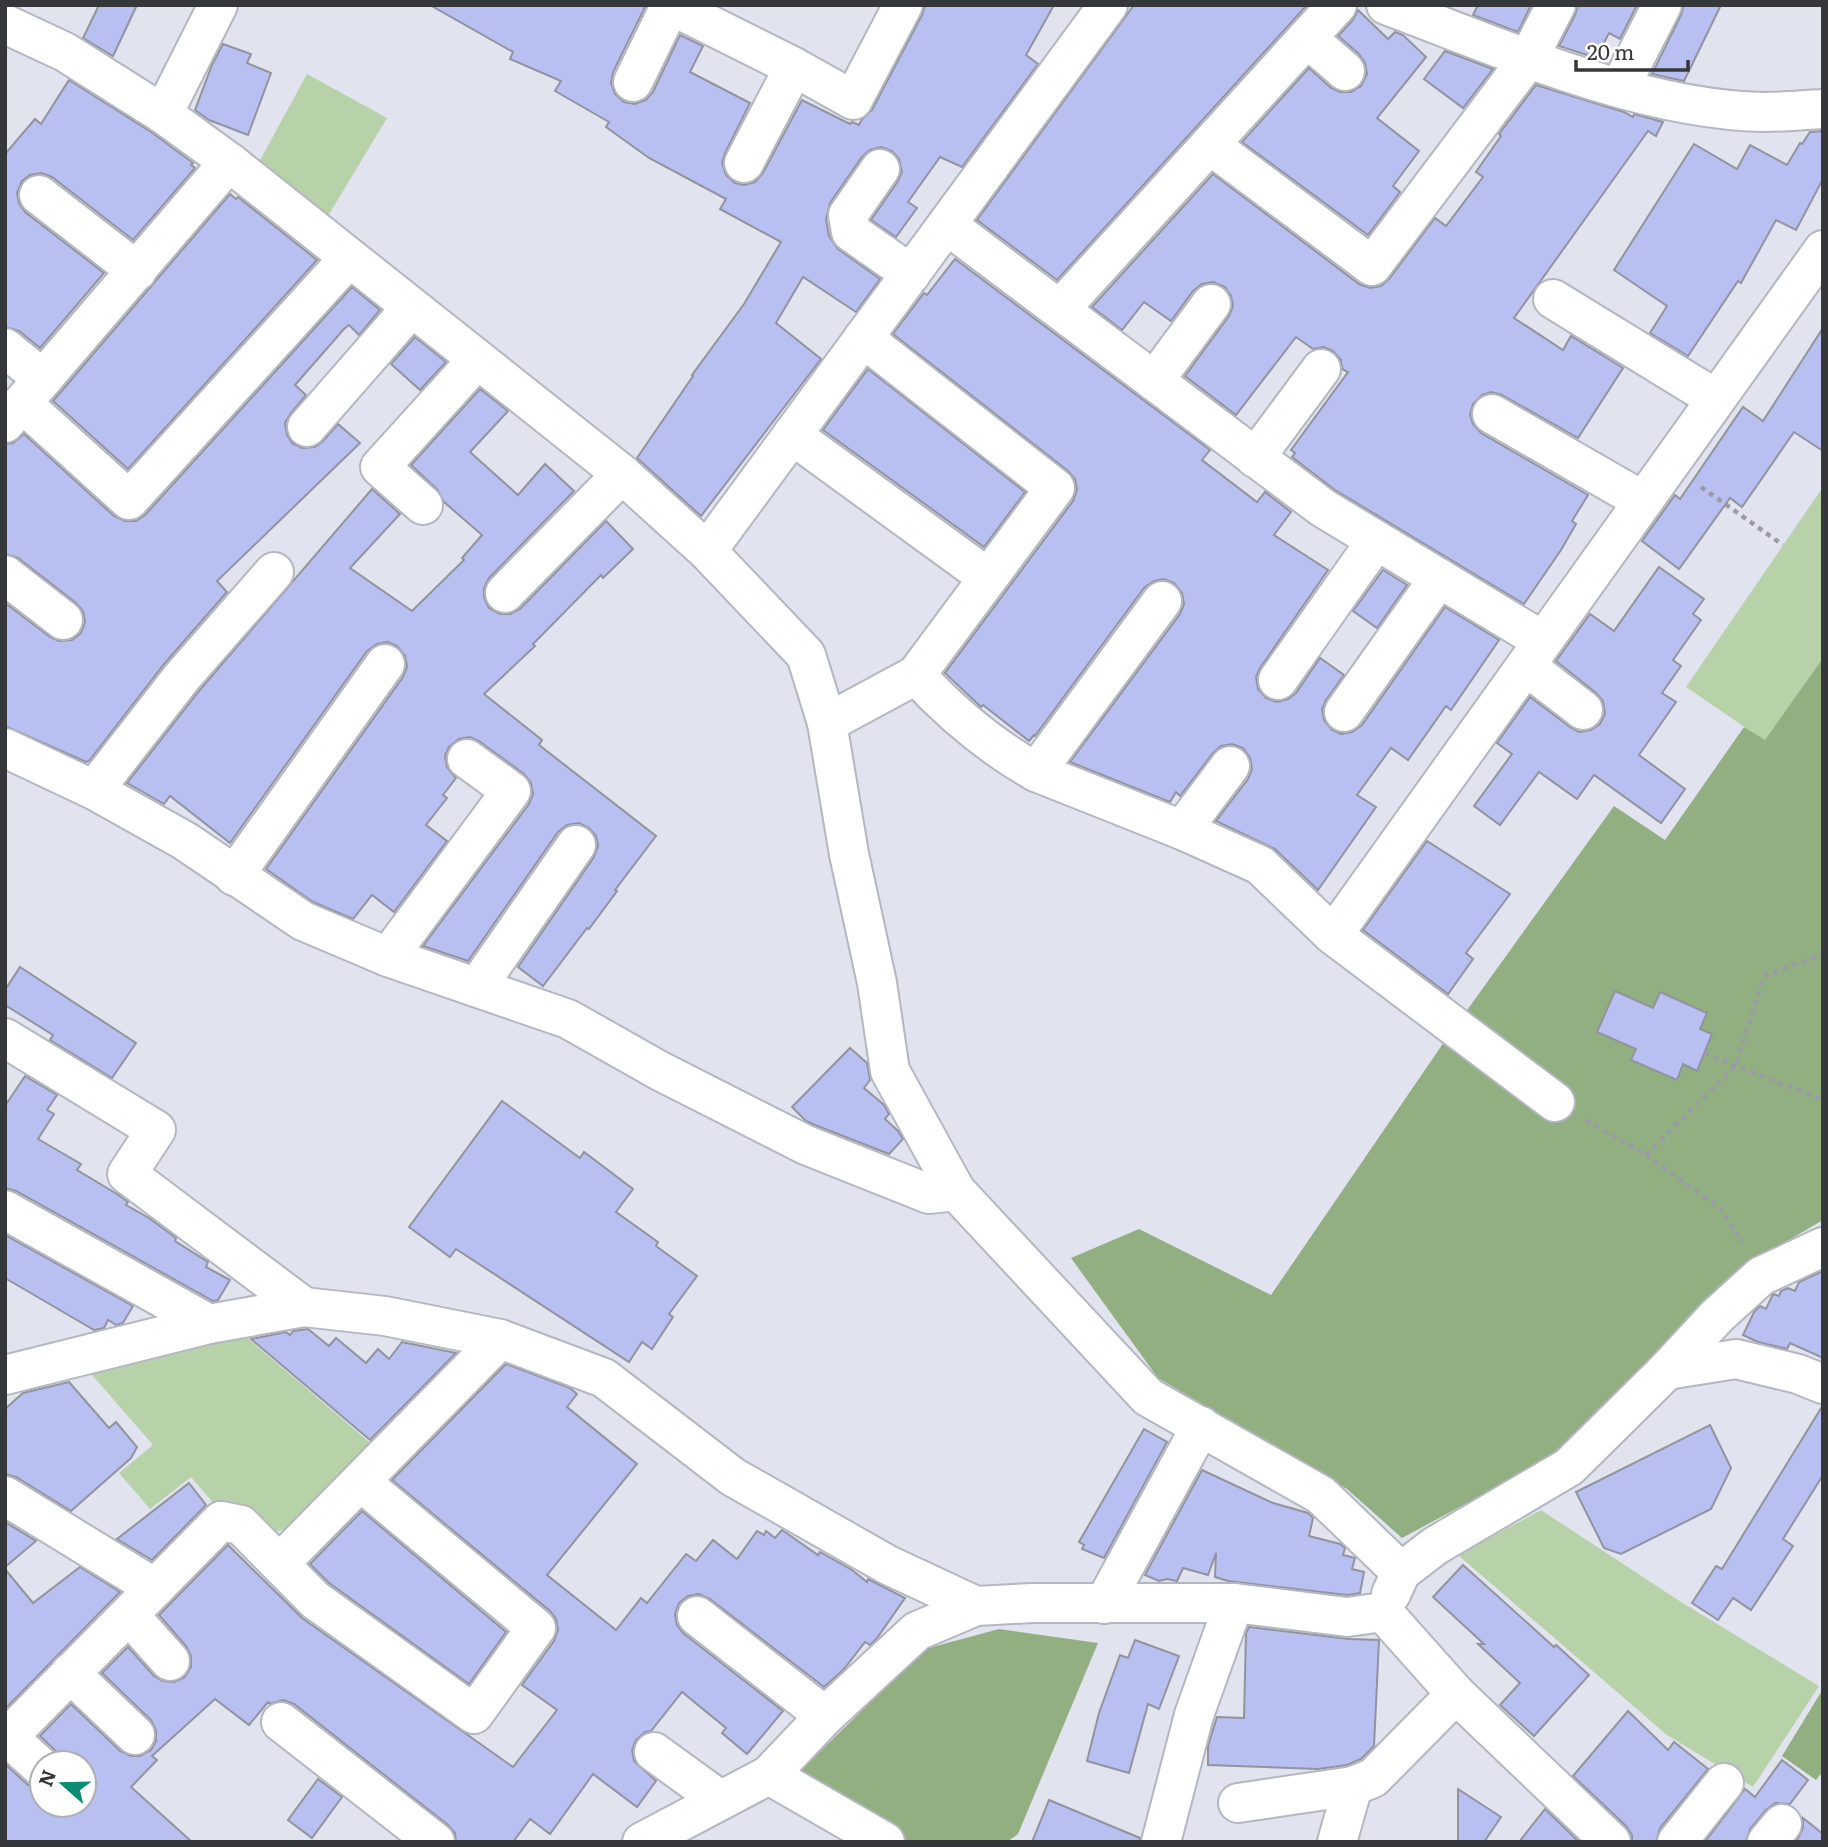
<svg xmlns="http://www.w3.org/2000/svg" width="1828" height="1847" font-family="Literata,serif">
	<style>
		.green { fill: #b7d2a9 }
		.forest { fill: #92af82 }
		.building { fill: #b8c0f2; stroke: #91939e; stroke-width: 2 }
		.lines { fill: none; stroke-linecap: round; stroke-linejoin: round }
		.minor-casing { stroke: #b4b6c1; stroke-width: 42 }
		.path { stroke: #9a9ba4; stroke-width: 4.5; stroke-dasharray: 5 5; stroke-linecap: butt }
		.minor { stroke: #fff; stroke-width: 38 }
	</style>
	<rect width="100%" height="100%" fill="#e1e3ef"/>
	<!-- green -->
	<g class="green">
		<polygon points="307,74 387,118 325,221 258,164"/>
		<polygon points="1823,487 1823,658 1765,741 1686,687"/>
		<polygon points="239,1331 375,1447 294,1527 271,1533 217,1507 191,1477 150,1509 119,1473 153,1445 86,1368"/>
		<polygon points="1541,1510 1681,1602 1819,1686 1753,1787 1667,1735 1458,1555"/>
	</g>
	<!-- forest -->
	<g class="forest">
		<polygon points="1823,658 1823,1220 1745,1266 1558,1454 1402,1538 1347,1489 1158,1378 1071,1258 1139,1229 1271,1295 1442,1045 1614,806 1665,840 1744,727 1765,740"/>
		<polygon points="999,1629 1098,1643 1018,1834 1007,1842 902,1842 796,1775 925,1649"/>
		<polygon points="1823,1689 1823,1771 1816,1780 1782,1756"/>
	</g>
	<!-- building -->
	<g class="building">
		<polygon points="99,5 137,5 113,56 83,38"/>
		<polygon points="430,5 646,5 613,72 611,83 615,94 624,102 635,104 646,100 653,92 680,35 703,46 690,72 750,103 725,153 722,163 726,175 735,183 744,185 755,182 763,173 802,100 850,124 852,122 859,125 862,119 872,110 922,15 925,5 1054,5 1026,55 1038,64 962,167 940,157 908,202 917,208 896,237 871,220 898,181 902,172 899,159 892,151 881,147 870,150 862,157 830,203 826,219 829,236 838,249 880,279 856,312 803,277 776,323 821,359 701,516 637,458 693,376 692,375 744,304 781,242 720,209 726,199 649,158 606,127 609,122 555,91 561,81 510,59 513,52"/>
		<polygon points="1134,5 1307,5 1057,280 977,220"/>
		<polygon points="1478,5 1531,5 1518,32 1473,15"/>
		<polygon points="1578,5 1637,5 1620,39 1609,33 1596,58 1559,46 1575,15"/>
		<polygon points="1684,5 1721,5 1684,81 1652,74 1681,15"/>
		<polygon points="1358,10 1388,39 1395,32 1403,35 1426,57 1377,118 1419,151 1393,186 1400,192 1368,235 1242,142 1309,68 1331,88 1340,92 1351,92 1361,86 1367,74 1365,63 1359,54 1338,36 1353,20"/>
		<polygon points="223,44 251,54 247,63 271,73 248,135 209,120 195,110 212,65"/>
		<polygon points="1445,51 1493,69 1463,108 1424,79"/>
		<polygon points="69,80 151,132 193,163 191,165 195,168 133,240 52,177 41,173 30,175 22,181 17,193 19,203 25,212 104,273 40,348 19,331 5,327 5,154 35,119 41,124"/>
		<polygon points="1536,85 1624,112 1633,117 1634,114 1663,122 1656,136 1648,131 1514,318 1563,350 1571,336 1623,368 1578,438 1502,395 1491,392 1482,395 1473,404 1470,415 1473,424 1481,433 1588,495 1572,521 1576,524 1561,550 1524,604 1335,490 1292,457 1295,453 1291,450 1348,372 1342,369 1341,360 1333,351 1324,347 1313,349 1296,337 1236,415 1185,376 1229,316 1233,306 1231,296 1225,287 1213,282 1202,284 1193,291 1171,321 1144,302 1122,330 1092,307 1213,174 1359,284 1370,288 1381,286 1389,279 1435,218 1446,226 1483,177 1476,172 1501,136 1499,134"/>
		<polygon points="1823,131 1823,179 1796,230 1776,220 1741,283 1738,281 1688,356 1650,333 1667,306 1614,270 1694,144 1737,169 1750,145 1787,165 1800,143 1802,144 1810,132"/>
		<polygon points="230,194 236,199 238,197 317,260 128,469 53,401"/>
		<polygon points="955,259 1210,450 1202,460 1257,502 1265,492 1291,512 1274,535 1328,570 1260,668 1256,677 1258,689 1266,698 1277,702 1288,699 1296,693 1320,658 1344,675 1326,700 1322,709 1324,720 1332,730 1341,734 1352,732 1362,725 1445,607 1499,640 1451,710 1446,706 1408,760 1391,748 1357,795 1376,807 1318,890 1275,849 1216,821 1248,779 1252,769 1250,758 1243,748 1232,744 1221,746 1213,753 1180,796 1176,792 1170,802 1070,762 1180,614 1184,604 1182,593 1174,583 1164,579 1154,581 1144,588 1035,736 1034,735 1029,741 983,705 981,707 945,673 1073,501 1077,490 1075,479 1068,471 893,334 924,293 927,295"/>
		<polygon points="352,287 380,310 359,335 349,325 344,329 295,385 306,395 291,413 285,423 287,435 292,443 302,448 315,447 323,441 338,424 360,443 217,581 227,592 165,663 89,761 86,762 5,726 5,603 50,637 59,641 72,640 81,633 85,622 83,611 76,603 18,558 5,554 5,444 13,443 24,434 114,516 125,521 136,521 145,515"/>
		<polygon points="1823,328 1823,451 1794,432 1742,507 1730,498 1679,569 1642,541 1675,495 1680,499 1743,407 1763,421"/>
		<polygon points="415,337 446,362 420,390 391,364"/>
		<polygon points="868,369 1025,492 984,547 823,430"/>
		<polygon points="480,389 508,411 470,452 518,495 545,464 574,491 489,578 484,588 484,598 489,608 500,614 510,614 520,609 606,521 633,549 603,578 601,575 533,644 535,646 484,694 542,740 539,745 656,836 615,890 617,891 589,929 587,928 543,986 518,967 594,857 598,846 596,836 589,828 579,823 567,825 558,832 468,961 423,946 529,804 533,794 531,783 524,774 479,741 470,737 459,739 449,747 445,756 447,767 456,778 443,795 447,798 426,825 447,841 394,912 372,895 353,919 313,902 266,869 403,677 407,667 405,656 397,646 388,642 377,644 367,651 230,843 170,796 164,804 127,783 199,691 372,489 400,514 350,568 412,611 464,560 462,558 482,535 444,502 437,489 411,465"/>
		<polygon points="1659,567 1704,599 1693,614 1701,620 1673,660 1681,666 1662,693 1676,702 1639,755 1685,789 1661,823 1594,775 1577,799 1539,772 1500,825 1474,806 1512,754 1497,743 1530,697 1570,727 1579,732 1591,730 1600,724 1605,714 1603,701 1596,693 1556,661 1590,614 1614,631"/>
		<polygon points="1383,570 1407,585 1377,628 1353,611"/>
		<polygon points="1427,841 1510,894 1466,953 1473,959 1448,994 1363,930"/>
		<polygon points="20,967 136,1043 112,1078 50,1040 53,1035 5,1005 5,990"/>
		<polygon points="1615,991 1653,1008 1660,992 1707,1013 1700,1029 1712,1034 1697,1071 1683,1064 1677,1080 1631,1060 1636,1049 1597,1032"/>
		<polygon points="850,1048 867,1063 870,1080 864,1088 884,1105 889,1114 885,1119 898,1131 903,1139 889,1154 815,1125 806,1121 792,1107"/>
		<polygon points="25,1076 57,1095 47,1110 54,1114 38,1139 81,1164 77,1170 117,1194 128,1202 126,1205 149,1218 176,1238 175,1241 208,1262 206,1267 230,1280 218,1300 213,1301 16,1191 5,1188 5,1106"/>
		<polygon points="502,1101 580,1158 584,1152 633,1189 616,1212 658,1242 656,1246 697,1276 669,1314 673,1317 652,1349 642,1342 629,1362 456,1249 450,1257 409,1227"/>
		<polygon points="5,1235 133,1306 123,1323 116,1325 108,1320 104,1328 94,1330 5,1278"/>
		<polygon points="1823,1271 1823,1358 1790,1343 1787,1349 1758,1342 1743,1335 1754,1312 1760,1306 1766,1309 1773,1294 1779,1296 1781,1291 1788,1288 1795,1291 1799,1282"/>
		<polygon points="308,1329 329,1346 336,1338 366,1363 378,1349 389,1359 402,1342 456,1353 370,1440 251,1339 286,1332 290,1335 293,1331"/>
		<polygon points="506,1364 570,1388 577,1394 567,1407 637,1464 547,1575 616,1630 641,1598 647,1603 686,1554 696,1561 713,1540 737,1559 757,1531 764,1535 766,1531 775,1538 782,1530 818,1555 820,1552 852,1570 867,1582 868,1579 905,1598 877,1638 870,1645 865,1642 844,1669 824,1687 710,1599 699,1594 688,1596 679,1603 675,1614 677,1625 683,1633 783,1711 747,1754 722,1733 726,1728 682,1692 651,1731 645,1732 636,1740 632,1750 634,1761 656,1781 637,1807 593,1774 550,1834 530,1819 513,1842 456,1842 455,1833 448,1825 294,1704 283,1700 270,1704 268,1702 249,1725 215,1699 152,1756 157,1760 131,1787 192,1842 5,1842 5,1764 28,1785 42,1789 42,1805 84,1805 84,1763 63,1763 57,1752 40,1736 71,1704 120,1751 131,1756 140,1756 151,1750 156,1741 156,1730 151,1720 102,1673 128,1647 154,1676 163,1681 174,1682 185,1677 191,1667 191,1656 186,1646 159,1615 228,1545 302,1618 513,1767 557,1710 522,1685 554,1641 558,1630 556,1619 550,1611 392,1480"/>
		<polygon points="69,1382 109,1428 116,1422 137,1447 131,1458 71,1511 16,1477 5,1474 5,1409 23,1393"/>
		<polygon points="1823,1405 1823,1475 1783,1539 1793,1546 1751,1610 1733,1598 1718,1620 1692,1603 1716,1566 1722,1569"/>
		<polygon points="1710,1425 1731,1468 1711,1509 1621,1554 1604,1548 1576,1492"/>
		<polygon points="1144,1429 1167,1442 1104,1558 1082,1549 1084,1545 1079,1542"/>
		<polygon points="1202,1470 1273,1503 1308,1513 1313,1518 1309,1536 1340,1544 1345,1548 1343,1555 1355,1558 1352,1569 1364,1572 1360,1593 1347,1595 1228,1581 1215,1577 1216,1553 1208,1575 1183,1568 1177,1581 1167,1579 1159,1581 1145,1575"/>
		<polygon points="189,1483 206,1505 152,1560 117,1539"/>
		<polygon points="362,1511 506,1632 469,1684 329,1583 310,1564"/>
		<polygon points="5,1522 36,1541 5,1567"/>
		<polygon points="1463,1565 1554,1647 1556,1645 1589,1675 1534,1736 1500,1705 1520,1683 1478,1644 1484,1644 1433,1597"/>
		<polygon points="80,1567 120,1592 5,1709 5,1569 33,1603"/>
		<polygon points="1249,1627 1349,1639 1379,1640 1374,1746 1361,1759 1347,1765 1318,1769 1208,1765 1208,1746 1217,1717 1244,1718 1246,1633"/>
		<polygon points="1135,1640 1179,1656 1159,1709 1148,1704 1129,1773 1087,1761 1099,1713 1120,1655 1128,1658"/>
		<polygon points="1628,1711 1668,1750 1674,1742 1708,1769 1660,1828 1656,1842 1632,1842 1632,1835 1626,1826 1573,1776"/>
		<polygon points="1782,1760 1808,1780 1790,1804 1775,1803 1766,1810 1750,1829 1746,1842 1705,1842 1745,1789 1755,1797"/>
		<polygon points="318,1779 342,1797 312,1838 288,1820"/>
		<polygon points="1458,1789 1501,1817 1484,1842 1458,1842"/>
		<polygon points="1049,1800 1140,1838 1140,1842 1032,1842"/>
		<polygon points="1545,1809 1579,1842 1519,1842"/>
		<polygon points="1803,1818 1823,1834 1823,1842 1796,1842 1803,1828"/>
	</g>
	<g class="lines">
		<!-- minor casing -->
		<g class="minor-casing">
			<g id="minor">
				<polyline points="670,5 794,67 853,100 903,5"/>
				<path d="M 1386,5 C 1501,48 1641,110 1764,112 C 1784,112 1803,110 1823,109"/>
				<polyline points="5,24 65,52 163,114 229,162 622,474 707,551 806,655 827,723 849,854 877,983 890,1071 956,1191 1148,1397 1321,1495 1401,1572"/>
				<polyline points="1307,38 1345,71"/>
				<polyline points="633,82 670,6"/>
				<polyline points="1620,87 1662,5"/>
				<polyline points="163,114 218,5"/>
				<polyline points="1210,145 1372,266 1528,59 1556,5"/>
				<polyline points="744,163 794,67"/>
				<polyline points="880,169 848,215 851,232 911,274"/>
				<polyline points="39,195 137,271"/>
				<polyline points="947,225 1323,508 1543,641"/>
				<polyline points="1553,299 1716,399"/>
				<polyline points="1061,308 1337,5"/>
				<polyline points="863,338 1055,488 916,675"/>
				<polyline points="5,348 43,379"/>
				<polyline points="1154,381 1211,304"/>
				<polyline points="22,403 129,500 349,258"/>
				<polyline points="1492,414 1643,501"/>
				<polyline points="5,423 229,162"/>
				<polyline points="307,427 411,308"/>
				<polyline points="792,435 987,577"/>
				<polyline points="1255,458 1321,369"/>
				<polyline points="423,505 380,467 477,360"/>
				<polyline points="707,551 1108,5"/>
				<polyline points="5,575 63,620"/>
				<polyline points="505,593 622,474"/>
				<polyline points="1526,666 1583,710"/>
				<polyline points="1278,680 1376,541"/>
				<polyline points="1344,712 1439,578"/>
				<path d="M 827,723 L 916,675 C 950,712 992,747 1036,772 L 1182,830 L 1260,865 L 1333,935 L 1555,1102"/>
				<polyline points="5,748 94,790 185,841 303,921 388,957 568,1019 660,1071 806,1145 929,1194 956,1191"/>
				<polyline points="1036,772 1162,601"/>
				<polyline points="94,790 182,677 274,572"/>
				<polyline points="1182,830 1230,766"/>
				<polyline points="234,876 385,664"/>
				<polyline points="1333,935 1823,250"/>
				<polyline points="388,957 511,791 467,759"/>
				<polyline points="477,987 576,845"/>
				<polyline points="5,1038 156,1130 127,1174 304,1307"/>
				<polyline points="5,1210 209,1324"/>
				<polyline points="1667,1370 1736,1359 1798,1374 1823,1384"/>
				<polyline points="5,1375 209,1324 304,1307 385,1316 500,1339 604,1378 733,1477 888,1565 976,1606"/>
				<polyline points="5,1496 155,1588"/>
				<polyline points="280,1563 500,1339"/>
				<polyline points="1391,1594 1401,1572 1435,1546 1569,1467 1667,1370 1717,1316 1761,1276 1823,1247"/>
				<polyline points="1104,1604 1201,1426"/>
				<polyline points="1383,1612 1456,1694 1611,1842"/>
				<polyline points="129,1615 170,1661"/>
				<polyline points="697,1616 825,1716"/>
				<polyline points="70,1673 135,1735"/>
				<polyline points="281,1722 435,1842"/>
				<polyline points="8,1737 42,1768"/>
				<polyline points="5,1740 221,1521 241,1525 315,1600 474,1714 536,1628 361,1482"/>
				<polyline points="654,1752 720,1800"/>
				<polyline points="769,1775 885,1842"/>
				<polyline points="1238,1803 1353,1786 1373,1778 1456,1694"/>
				<polyline points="642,1842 769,1775 825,1716 917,1631 976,1606 1033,1603 1234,1603 1347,1617 1383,1612"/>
				<polyline points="1161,1842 1194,1715 1234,1603"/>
				<polyline points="1337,1842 1353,1786"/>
				<polyline points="1677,1842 1724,1783"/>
				<polyline points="1767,1842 1782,1824"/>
			</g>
		</g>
		<!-- path -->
		<g class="path">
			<polyline points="1701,487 1783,545"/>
			<polyline points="1704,1053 1823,1100"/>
			<polyline points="1586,1120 1646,1155 1736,1065 1764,976 1823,954"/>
			<polyline points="1646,1155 1721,1209 1742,1243"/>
		</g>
		<!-- minor -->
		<use href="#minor" class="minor"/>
	</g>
	<!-- border -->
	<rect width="1828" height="1847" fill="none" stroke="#36373b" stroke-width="14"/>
	<!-- north arrow -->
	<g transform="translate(63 1784) rotate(290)"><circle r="33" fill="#ffffff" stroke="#afafb1" stroke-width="2"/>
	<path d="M0-5L12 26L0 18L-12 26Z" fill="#0a8c72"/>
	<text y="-10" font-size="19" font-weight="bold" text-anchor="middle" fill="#36373b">N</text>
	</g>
	<!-- scale -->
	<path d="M1576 60v10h112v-10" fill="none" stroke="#36373b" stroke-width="3.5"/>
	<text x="1587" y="60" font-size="21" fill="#36373b" stroke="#ffffff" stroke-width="5" paint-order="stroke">20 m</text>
</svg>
